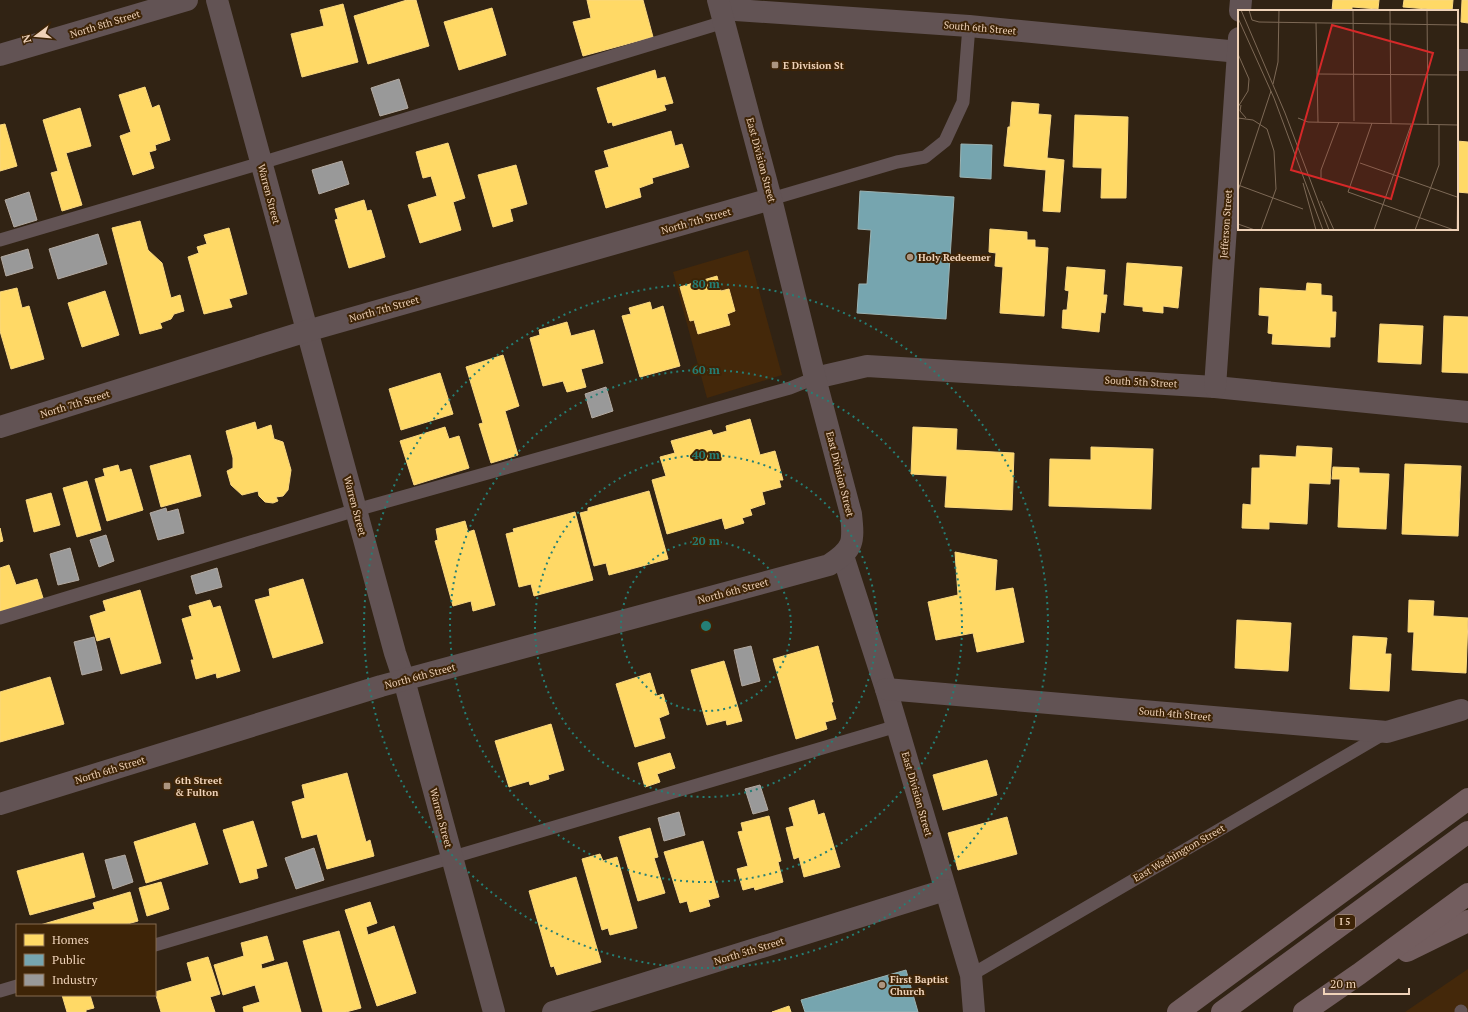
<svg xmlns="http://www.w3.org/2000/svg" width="1468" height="1012" font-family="'PT Serif',serif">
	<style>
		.built { fill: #44280a }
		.homes { fill: #ffd966; stroke: #fad77f }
		.public { fill: #76a5af; stroke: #9ab2b2 }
		.industry { fill: #999; stroke: #b3aaa2 }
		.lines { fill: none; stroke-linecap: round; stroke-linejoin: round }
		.service { stroke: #625354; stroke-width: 13 }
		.minor { stroke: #625354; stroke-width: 22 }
		.tertiary { stroke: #625354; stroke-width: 22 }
		.motorway { stroke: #735e5f; stroke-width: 22 }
		.ring { fill: none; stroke: #257f75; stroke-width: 2; stroke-dasharray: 2 4 }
		.poi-dot { fill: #ac957f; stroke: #3e2407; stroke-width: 1.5 }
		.labels { text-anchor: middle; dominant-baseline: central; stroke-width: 4; stroke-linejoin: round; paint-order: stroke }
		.shield { fill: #3e2407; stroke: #ba9e83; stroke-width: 1 }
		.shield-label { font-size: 9px; font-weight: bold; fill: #efd2b8 }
		.street-label { font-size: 10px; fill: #efd2b8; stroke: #3e2407 }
		.poi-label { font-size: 10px; font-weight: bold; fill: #efd2b8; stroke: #3e2407; text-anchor: start }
		.inset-road { fill: none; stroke: #7d6956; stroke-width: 1 }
		.view { fill: #d62828; fill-opacity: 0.15; stroke: #d62828; stroke-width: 2 }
		.inset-edge { fill: none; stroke: #efd2b8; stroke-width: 2 }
		.centre { fill: #257f75; stroke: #3e2407; stroke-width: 2 }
		.ring-label { font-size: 12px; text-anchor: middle; font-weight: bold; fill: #257f75; stroke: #3e2407; stroke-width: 4; stroke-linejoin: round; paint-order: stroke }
	</style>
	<rect width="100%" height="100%" fill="#312314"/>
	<!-- built -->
	<g class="built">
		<polygon points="748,250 782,375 707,398 673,272"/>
		<polygon points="1468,969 1468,1012 1405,1012"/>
	</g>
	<!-- homes -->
	<g class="homes">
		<polygon points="407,0 416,0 429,46 368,64 354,16"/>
		<polygon points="587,0 643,0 653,37 583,56 573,22 591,18"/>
		<polygon points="1333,0 1379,0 1378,9 1352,7 1352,11 1332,11"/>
		<polygon points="1404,0 1453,0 1452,11 1403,7"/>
		<polygon points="1462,0 1468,0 1468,23 1461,22"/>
		<polygon points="343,4 358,62 302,77 291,34 324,26 320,10"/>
		<polygon points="492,8 506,55 459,70 444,22"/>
		<polygon points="655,70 657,79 665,77 673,103 664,105 666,110 613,126 612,122 608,123 597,88"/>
		<polygon points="145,87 152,108 159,105 170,140 155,145 156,150 149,152 154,168 133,175 120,136 131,132 119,95"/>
		<polygon points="1012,102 1039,104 1038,114 1051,115 1047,158 1064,160 1060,212 1043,211 1046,170 1004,166 1008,127 1010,127"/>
		<polygon points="80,108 91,146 66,153 82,205 62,211 51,173 58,171 43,120"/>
		<polygon points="1075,115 1128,117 1126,198 1101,198 1102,168 1073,167"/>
		<polygon points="5,124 17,166 0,171 0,125"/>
		<polygon points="671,131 675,146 682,144 689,167 652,178 653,183 639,188 641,197 606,208 595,171 609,167 604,151"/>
		<polygon points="1457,141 1468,142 1468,193 1457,192"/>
		<polygon points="448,143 465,198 453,202 461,230 420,243 408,205 437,196 431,176 423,178 416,152"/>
		<polygon points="516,165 527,204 510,209 513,221 493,227 478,175"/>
		<polygon points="364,200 367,211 371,210 385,257 349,268 335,220 338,219 335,209"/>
		<polygon points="140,221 148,250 162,263 171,298 180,295 184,311 174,314 171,319 160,323 162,328 140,334 112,228"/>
		<polygon points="229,228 247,294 229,299 232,307 204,314 188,257 199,253 197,247 207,244 204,235"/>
		<polygon points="990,229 1027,232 1027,240 1035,240 1035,247 1048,248 1044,316 1000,313 1003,267 995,266 996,253 989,252"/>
		<polygon points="1127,263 1182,267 1178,308 1163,306 1163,313 1143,311 1143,307 1124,305"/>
		<polygon points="1067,267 1105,270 1103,295 1107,295 1105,313 1101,312 1099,332 1062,328 1063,310 1067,310 1069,291 1065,290"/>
		<polygon points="717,276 721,291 729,289 735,311 727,314 730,325 698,334 694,320 690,321 680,287"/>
		<polygon points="1307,283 1321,284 1321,295 1332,296 1332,312 1336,312 1335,337 1330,337 1330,347 1272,344 1273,334 1268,333 1269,316 1259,315 1260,288 1306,291"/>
		<polygon points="17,288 22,308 29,306 44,359 11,369 0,331 0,292"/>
		<polygon points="105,291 119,335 82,347 68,303"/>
		<polygon points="650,302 652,310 663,306 680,366 640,377 622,316 631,314 629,308"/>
		<polygon points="1444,316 1468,317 1468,373 1442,372"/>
		<polygon points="567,322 571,336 594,330 603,363 581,369 586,387 567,392 563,381 543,386 530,338 540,335 539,330"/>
		<polygon points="1380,324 1423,326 1421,364 1378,362"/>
		<polygon points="503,355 519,406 505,411 518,455 491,463 479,424 483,423 466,367"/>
		<polygon points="440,373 453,414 401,430 389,389"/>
		<polygon points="750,419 760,455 775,451 783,480 779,480 781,487 762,492 765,504 750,509 752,515 742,518 744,523 725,529 722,518 667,534 652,480 666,476 660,457 675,453 671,441 711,430 713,435 727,431 726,426"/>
		<polygon points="255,422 257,430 271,425 274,439 283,442 291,470 288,490 283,496 276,497 278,501 273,503 265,502 259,496 258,491 242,495 231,485 227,471 233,468 233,458 226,431"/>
		<polygon points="445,427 449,439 459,436 469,468 414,485 400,441"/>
		<polygon points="913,427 957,429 956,450 1014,453 1012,510 945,507 947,476 911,474"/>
		<polygon points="1297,446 1332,448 1330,484 1309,483 1307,524 1269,522 1269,529 1242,528 1243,504 1251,505 1252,468 1260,468 1260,455 1296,457"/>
		<polygon points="1091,447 1153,449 1151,509 1049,506 1050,459 1091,460"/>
		<polygon points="190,455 201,496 161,507 150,466"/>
		<polygon points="1405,464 1461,466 1458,536 1402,534"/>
		<polygon points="118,465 120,472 131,469 143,510 107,521 95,479 105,476 103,469"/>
		<polygon points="1333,467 1359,468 1359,473 1389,474 1386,529 1338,527 1340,479 1332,479"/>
		<polygon points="87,481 101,530 77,537 63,488"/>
		<polygon points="649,491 668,559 609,575 606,563 594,566 580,513 588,511 588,508"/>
		<polygon points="51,493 60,525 34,532 26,500"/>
		<polygon points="575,512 593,580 534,596 531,584 519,587 506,534 514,532 513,529"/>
		<polygon points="465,521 468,532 474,530 495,605 473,611 471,601 453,606 435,541 438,540 436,529"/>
		<polygon points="0,528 3,541 0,542"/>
		<polygon points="955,552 997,560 995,591 1013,588 1024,642 977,652 973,633 936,640 928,602 958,595"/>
		<polygon points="9,565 16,585 37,579 43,598 0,612 0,568"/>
		<polygon points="303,579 323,643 273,658 255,600 270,596 269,589"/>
		<polygon points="140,590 161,663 121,674 110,637 97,641 90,616 106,611 103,601"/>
		<polygon points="210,600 213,608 220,606 240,671 217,678 216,673 196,679 191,660 194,660 182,619 192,616 189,606"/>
		<polygon points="1409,600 1434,601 1433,616 1468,618 1466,673 1412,670 1414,632 1408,632"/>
		<polygon points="1237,620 1291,623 1288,671 1235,668"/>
		<polygon points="1353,636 1387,638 1385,654 1391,654 1389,691 1350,689"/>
		<polygon points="818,646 833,702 831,702 836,719 825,722 827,729 796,739 773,659"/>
		<polygon points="724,661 742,721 727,725 726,720 707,725 691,670"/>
		<polygon points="650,673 657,696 663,694 669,714 659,718 665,738 635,747 616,684"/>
		<polygon points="50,677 64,724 0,742 0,692"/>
		<polygon points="551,724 564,770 548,775 549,779 530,785 529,781 509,787 495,741"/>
		<polygon points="670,753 675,768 657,774 660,782 645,787 638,763"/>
		<polygon points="987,760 997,795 943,810 933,775"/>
		<polygon points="347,773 366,842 370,840 374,856 327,869 317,834 302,838 292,802 305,798 302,785"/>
		<polygon points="814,800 818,815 824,813 840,867 804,877 799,857 794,859 786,828 794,826 789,808"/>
		<polygon points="769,816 781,861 778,862 783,882 755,890 754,887 743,890 737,869 748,866 738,832 743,831 741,823"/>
		<polygon points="1007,817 1017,854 958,870 948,833"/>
		<polygon points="253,821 267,866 256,869 258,878 240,883 223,830"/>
		<polygon points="195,823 208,864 146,883 134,842"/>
		<polygon points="650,828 658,857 654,858 665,893 638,901 619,837"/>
		<polygon points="703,841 719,897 708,900 710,906 690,912 687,901 680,903 664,852"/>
		<polygon points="83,853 95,897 30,915 17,871"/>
		<polygon points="600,854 603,861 617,857 637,928 610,935 608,928 602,930 582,859"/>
		<polygon points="576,877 601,962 557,975 554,966 551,967 529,891"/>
		<polygon points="161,882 169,909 147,916 139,888"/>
		<polygon points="130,892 138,921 124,925 40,925 95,909 93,903"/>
		<polygon points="370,902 377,923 366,927 368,935 394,926 416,993 377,1006 345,910"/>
		<polygon points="339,931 361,1008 346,1012 323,1012 303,941"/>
		<polygon points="267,936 274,960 261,964 262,969 287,962 301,1012 244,1012 243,1007 260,1002 255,985 223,995 214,965 244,956 241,943"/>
		<polygon points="208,957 220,994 210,997 215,1012 161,1012 155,992 192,981 187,963"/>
		<polygon points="62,995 90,995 94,1008 86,1010 86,1012 67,1012"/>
		<polygon points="789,1006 791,1012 772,1012"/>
	</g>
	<!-- public -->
	<g class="public">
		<polygon points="961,144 992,145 991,179 960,177"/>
		<polygon points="860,191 954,197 946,319 857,313 859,284 867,284 871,230 858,229"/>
		<polygon points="906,970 918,1012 805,1012 801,1000"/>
	</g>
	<!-- industry -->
	<g class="industry">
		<polygon points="399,79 408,108 380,116 371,88"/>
		<polygon points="342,161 349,184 319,194 312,170"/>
		<polygon points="29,192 37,220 14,227 5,200"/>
		<polygon points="98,234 107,264 58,279 49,249"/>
		<polygon points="28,249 33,268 6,276 1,257"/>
		<polygon points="606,387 613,411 592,418 585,394"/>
		<polygon points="166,508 167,512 178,509 184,533 158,540 150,513"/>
		<polygon points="106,535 114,561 99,567 90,540"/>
		<polygon points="70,548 79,580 58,585 50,554"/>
		<polygon points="217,568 222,587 196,594 191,576"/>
		<polygon points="94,637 102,670 82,675 74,642"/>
		<polygon points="751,646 760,681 742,686 734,650"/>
		<polygon points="760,785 768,810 753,814 745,789"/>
		<polygon points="679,812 685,835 664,841 658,818"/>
		<polygon points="314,848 324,880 296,889 285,858"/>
		<polygon points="125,855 133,882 113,889 105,860"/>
	</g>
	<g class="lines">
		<!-- service -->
		<g class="service">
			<polyline points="771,199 897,162 925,157 945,141 963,102 969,26"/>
			<polyline points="0,240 261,163 724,22"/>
			<polyline points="0,618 356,510 790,388 815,378"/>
			<polyline points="155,945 897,726"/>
			<polyline points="971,975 1385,733"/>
			<polyline points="0,991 17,986"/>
			<polyline points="1461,1011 1461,1012"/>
		</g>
		<!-- minor -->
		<g class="minor">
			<polyline points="217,0 395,653 404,680 494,1012"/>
			<polyline points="721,9 969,26 1239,52"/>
			<polyline points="1240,11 1241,0"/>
			<polyline points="0,55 187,0"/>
			<polyline points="1457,60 1468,60"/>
			<polyline points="815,378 867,366 1215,387 1468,412"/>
			<polyline points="1215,387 1239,38"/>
			<polyline points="0,427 307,331 771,199"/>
			<polyline points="843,556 886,689 971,975 974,1012"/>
			<polyline points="886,689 1387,732 1461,710"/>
			<polyline points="553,1012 945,890"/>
		</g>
		<!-- tertiary -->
		<path class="tertiary" d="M 0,804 L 381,686 L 829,565 C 854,549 854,542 851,514 L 815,378 L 771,199 L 718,0"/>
		<!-- motorway -->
		<g class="motorway">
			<polyline points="1407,951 1468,921"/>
			<polyline points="1178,1012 1468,799"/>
			<polyline points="1222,1012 1468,832"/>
			<polyline points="1304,1012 1359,974 1468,894"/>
		</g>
	</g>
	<!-- distance rings -->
	<g class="ring">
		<circle cx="706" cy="626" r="85"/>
		<circle cx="706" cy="626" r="171"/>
		<circle cx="706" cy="626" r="256"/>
		<circle cx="706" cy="626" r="342"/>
	</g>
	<!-- markers -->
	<g class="poi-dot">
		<rect x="771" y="61" width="8" height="8" rx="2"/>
		<circle cx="910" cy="257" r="4"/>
		<rect x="163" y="782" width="8" height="8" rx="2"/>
		<circle cx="882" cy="985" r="4"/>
	</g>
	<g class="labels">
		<!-- shield labels -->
		<rect class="shield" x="1335" y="915" width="20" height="14" rx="3"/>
		<g class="shield-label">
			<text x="1345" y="922">I 5</text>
		</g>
		<!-- street labels -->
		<g class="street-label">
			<text transform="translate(105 24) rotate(-17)">North 8th Street</text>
			<text transform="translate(980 28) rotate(5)">South 6th Street</text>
			<text transform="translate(761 160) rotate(75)">East Division Street</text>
			<text transform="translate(269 194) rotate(75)">Warren Street</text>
			<text transform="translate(696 221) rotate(-16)">North 7th Street</text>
			<text transform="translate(1226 224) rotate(-86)">Jefferson Street</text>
			<text transform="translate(384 309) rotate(-16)">North 7th Street</text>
			<text transform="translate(1141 382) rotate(3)">South 5th Street</text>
			<text transform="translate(75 404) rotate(-17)">North 7th Street</text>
			<text transform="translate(840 474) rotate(76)">East Division Street</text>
			<text transform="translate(355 506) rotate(75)">Warren Street</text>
			<text transform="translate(733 591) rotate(-15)">North 6th Street</text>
			<text transform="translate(420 676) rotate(-15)">North 6th Street</text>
			<text transform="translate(1175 714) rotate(5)">South 4th Street</text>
			<text transform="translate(110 770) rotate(-17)">North 6th Street</text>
			<text transform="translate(917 794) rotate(74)">East Division Street</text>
			<text transform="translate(441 818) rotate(75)">Warren Street</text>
			<text transform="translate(1179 853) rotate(-30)">East Washington Street</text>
			<text transform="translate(749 951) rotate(-17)">North 5th Street</text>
		</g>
		<!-- poi labels -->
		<g class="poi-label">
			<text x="783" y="65">E Division St</text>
			<text x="918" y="257">Holy Redeemer</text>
			<text x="175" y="780">6th Street<tspan x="175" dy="12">&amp; Fulton</tspan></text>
			<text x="890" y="979">First Baptist<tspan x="890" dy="12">Church</tspan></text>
		</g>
	</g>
	<!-- overview -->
	<g transform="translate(1238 10)">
		<rect width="220" height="220" fill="#312314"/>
		<path class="inset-road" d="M 3,0 L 47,103 L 91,220M 11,0 L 14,10 L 21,12 L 220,15M 115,0 L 116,111M 152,0 L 153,114M 189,0 L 190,115M 0,8 L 36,88 L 85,220M 78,13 L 80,112M 0,44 L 11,69 L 10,81 L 0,97M 79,64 L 220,65M 35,74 L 40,52 L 41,0M 3,95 L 2,101 L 8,108M 0,108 L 15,110 L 29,119 L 36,141 L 38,179 L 23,220M 60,108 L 70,112 L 220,115M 134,113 L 110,182 L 216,220M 122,153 L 219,187M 83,168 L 83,160 L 101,112M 65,173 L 78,220M 0,175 L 65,199M 0,181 L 33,81M 83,191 L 96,220M 0,214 L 17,220M 136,220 L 173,115M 177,220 L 201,155 L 201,115M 219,220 L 220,163"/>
		<path class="view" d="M 94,15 L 195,43 L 153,189 L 53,160 Z"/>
		<rect width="220" height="220" class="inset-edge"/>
	</g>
	<circle cx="706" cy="626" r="6" class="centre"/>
	<g class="ring-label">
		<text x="706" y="288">80 m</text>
		<text x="706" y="374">60 m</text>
		<text x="706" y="459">40 m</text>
		<text x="706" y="545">20 m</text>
	</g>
	<!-- legend -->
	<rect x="16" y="924" width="140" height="72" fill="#3e2407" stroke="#856a4e"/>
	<rect x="24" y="934" width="20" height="12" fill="#ffd966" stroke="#856a4e"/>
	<text x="52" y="944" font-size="12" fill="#efd2b8">Homes</text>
	<rect x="24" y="954" width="20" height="12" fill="#76a5af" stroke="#856a4e"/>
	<text x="52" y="964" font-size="12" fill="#efd2b8">Public</text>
	<rect x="24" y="974" width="20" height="12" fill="#999999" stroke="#856a4e"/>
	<text x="52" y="984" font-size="12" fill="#efd2b8">Industry</text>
	<!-- north arrow -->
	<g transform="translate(36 36) rotate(254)" stroke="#3e2407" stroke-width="3" paint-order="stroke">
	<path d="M0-3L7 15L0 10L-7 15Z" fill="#efd2b8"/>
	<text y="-6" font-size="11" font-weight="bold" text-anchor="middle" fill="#efd2b8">N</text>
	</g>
	<!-- scale -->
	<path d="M1324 988v6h85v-6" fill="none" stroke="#efd2b8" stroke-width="2"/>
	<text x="1330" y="988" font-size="12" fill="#efd2b8" stroke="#3e2407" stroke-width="3" paint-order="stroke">20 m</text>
</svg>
